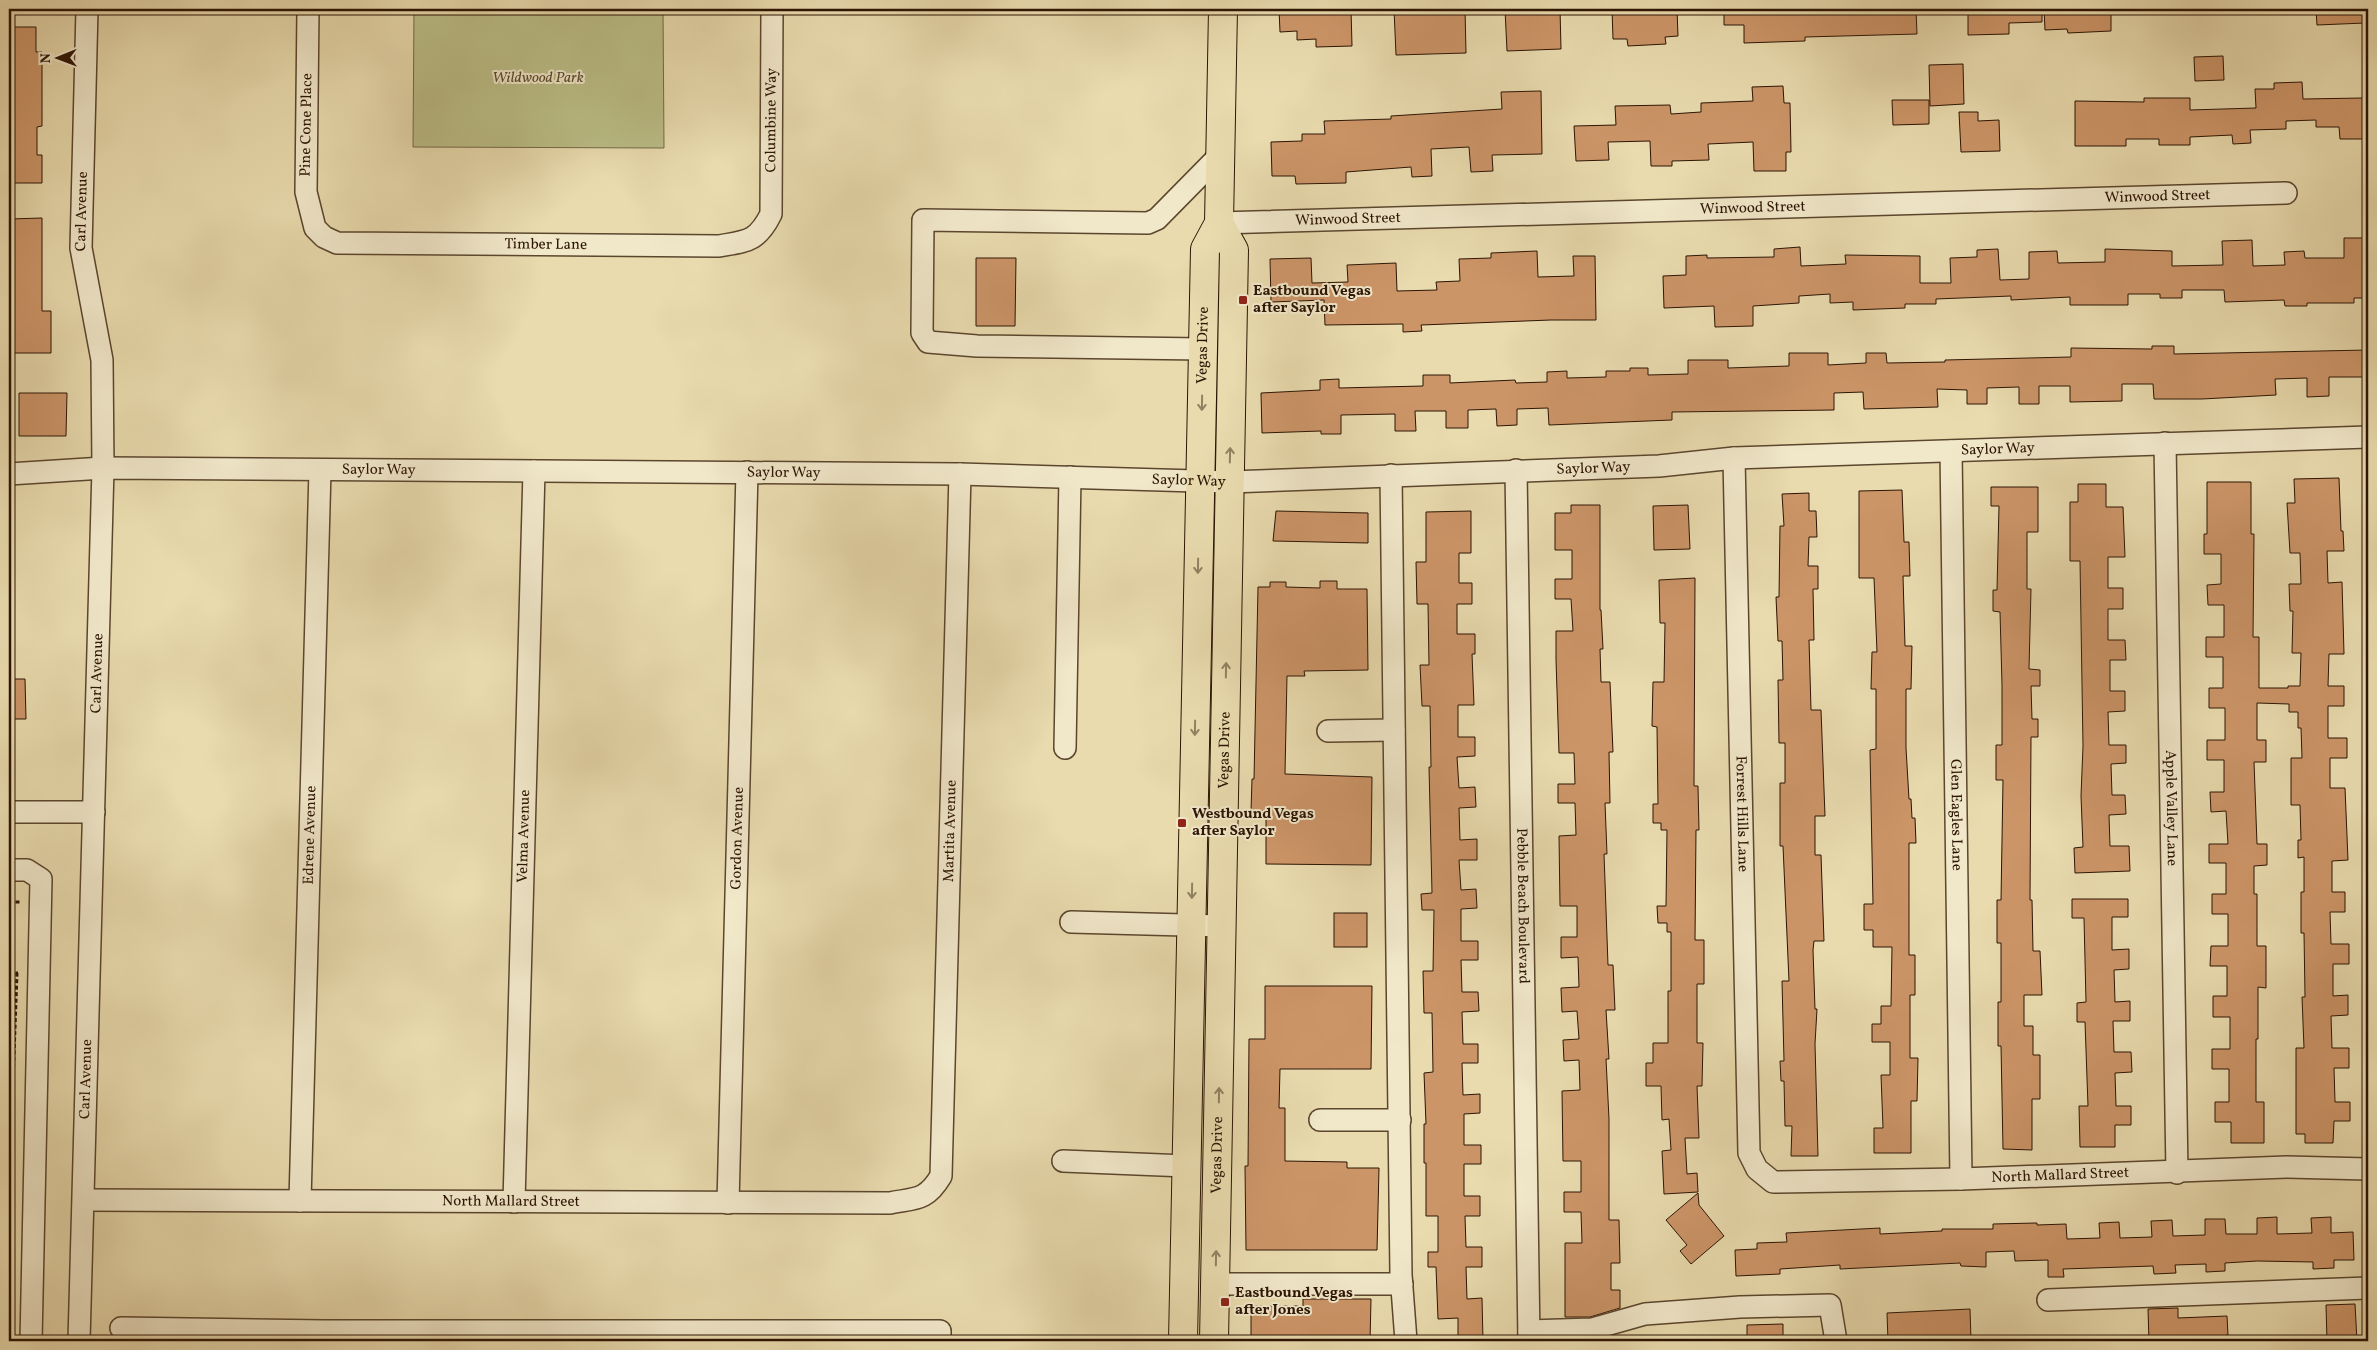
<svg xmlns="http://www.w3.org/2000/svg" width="2377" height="1350" font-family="Vollkorn,serif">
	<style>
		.green { fill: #bbbe87; stroke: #746946 }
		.building { fill: #cc9568; stroke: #2c1404 }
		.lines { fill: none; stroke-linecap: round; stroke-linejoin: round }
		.minor-casing { stroke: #5b462e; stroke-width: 24 }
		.major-casing { stroke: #2c1404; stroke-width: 30 }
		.path { stroke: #2c1404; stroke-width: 3; stroke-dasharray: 4 2.5; stroke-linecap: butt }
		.minor { stroke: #f1e8ca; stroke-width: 21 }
		.major { stroke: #e9dbae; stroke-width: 28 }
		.oneway { stroke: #948162 }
		.poi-dot { fill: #8f2418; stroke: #f1e8ca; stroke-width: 2 }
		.labels { text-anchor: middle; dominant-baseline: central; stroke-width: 4; stroke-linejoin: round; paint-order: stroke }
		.park-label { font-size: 15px; font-style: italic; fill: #57472b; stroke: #f1e8ca }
		.street-label { font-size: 15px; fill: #2c1404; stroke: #f1e8ca }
		.poi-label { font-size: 15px; font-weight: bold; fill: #2c1404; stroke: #f1e8ca; text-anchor: start }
	</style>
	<rect width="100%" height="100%" fill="#e9dbae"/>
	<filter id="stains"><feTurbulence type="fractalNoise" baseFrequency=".004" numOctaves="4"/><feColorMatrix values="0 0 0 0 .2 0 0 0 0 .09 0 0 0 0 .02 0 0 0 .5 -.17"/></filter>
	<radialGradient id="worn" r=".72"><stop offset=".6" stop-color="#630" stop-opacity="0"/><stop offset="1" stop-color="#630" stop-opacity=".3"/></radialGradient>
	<!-- green -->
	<polygon class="green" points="414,9 663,9 664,148 413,147"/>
	<!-- building -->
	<g class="building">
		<polygon points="1279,9 1351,9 1352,46 1316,47 1316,39 1297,40 1297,31 1280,32"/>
		<polygon points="1394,9 1465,9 1466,53 1396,55"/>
		<polygon points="1505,9 1560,9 1561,49 1507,51"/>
		<polygon points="1612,9 1677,9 1678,36 1665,37 1666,44 1628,46 1627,39 1613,39"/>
		<polygon points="1724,9 1916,9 1917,34 1805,37 1805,41 1744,43 1744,25 1724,25"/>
		<polygon points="1968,9 2042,9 2042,22 2009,23 2009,34 1968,35"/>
		<polygon points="2044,9 2111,9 2111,31 2068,33 2067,29 2045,30"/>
		<polygon points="2316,9 2365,9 2365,23 2317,25"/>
		<polygon points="9,27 36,27 36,52 42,52 42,126 37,127 37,155 42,155 42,183 9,183"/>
		<polygon points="2223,56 2224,80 2195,81 2194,57"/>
		<polygon points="1963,64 1964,104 1930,106 1929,65"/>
		<polygon points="2302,82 2303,99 2363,98 2364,139 2340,139 2339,127 2316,127 2316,120 2286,121 2286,129 2250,130 2251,143 2233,144 2232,135 2190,137 2190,145 2159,145 2159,139 2126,139 2126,146 2075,146 2075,101 2144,102 2144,98 2190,98 2190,110 2256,108 2255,89 2274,89 2274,83"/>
		<polygon points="1783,86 1784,103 1790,103 1791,152 1786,152 1786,171 1754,171 1753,142 1708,144 1709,160 1672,161 1672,166 1651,166 1650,141 1608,142 1609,160 1576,161 1574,126 1616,125 1615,106 1670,105 1671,114 1701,112 1701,103 1753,101 1752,87"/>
		<polygon points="1541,91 1542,154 1492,155 1493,171 1471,172 1469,147 1431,149 1432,176 1412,177 1411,167 1346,172 1346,183 1296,184 1295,176 1272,176 1271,142 1302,141 1302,134 1325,134 1324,121 1391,119 1391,116 1502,109 1501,92"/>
		<polygon points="1892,100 1929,100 1929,124 1893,125"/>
		<polygon points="1959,112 1978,112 1978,121 1999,120 2000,151 1961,152"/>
		<polygon points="42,218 42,311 51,311 51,353 9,353 9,219"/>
		<polygon points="2344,238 2367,238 2367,298 2354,298 2354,303 2307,303 2307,306 2285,306 2284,300 2225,302 2224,290 2182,290 2182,298 2160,298 2160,294 2128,294 2128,305 2070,305 2070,297 2011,300 2011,296 1936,299 1936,304 1905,304 1905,308 1853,310 1853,302 1830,303 1830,294 1799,296 1799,303 1753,306 1753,326 1715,327 1714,306 1664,308 1663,276 1686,275 1686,256 1707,255 1707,258 1774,257 1774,249 1800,247 1801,266 1846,264 1845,255 1920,256 1920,283 1951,283 1950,258 1977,257 1977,250 1998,249 2000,280 2029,279 2029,252 2057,251 2058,263 2105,262 2105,249 2172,251 2172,266 2223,265 2222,241 2252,240 2253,266 2285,265 2284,252 2304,251 2305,258 2344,258"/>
		<polygon points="1537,251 1538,277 1574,276 1573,256 1595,256 1596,320 1551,320 1421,325 1422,331 1403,332 1403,324 1325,325 1324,300 1271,302 1270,259 1311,258 1312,283 1348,282 1347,265 1396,263 1397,291 1437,290 1436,282 1460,281 1459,259 1491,258 1491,253"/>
		<polygon points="976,258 1016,258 1015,326 976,326"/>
		<polygon points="2152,346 2174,346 2174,354 2368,350 2368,377 2329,377 2329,396 2307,397 2307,378 2275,379 2276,395 2202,399 2154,399 2153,384 2122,384 2122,401 2070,402 2070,386 2039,386 2039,404 2019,404 2019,387 1987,388 1987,404 1967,404 1967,390 1937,389 1938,407 1864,409 1863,392 1834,393 1834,410 1672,412 1672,420 1549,425 1548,408 1517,409 1517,425 1497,426 1496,409 1468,410 1468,428 1446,428 1446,411 1415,411 1416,431 1395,431 1395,414 1341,415 1341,434 1321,434 1321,431 1262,433 1261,393 1320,390 1320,380 1339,379 1339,388 1423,386 1423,375 1450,375 1450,383 1515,380 1516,383 1547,382 1547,372 1567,371 1567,378 1606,377 1606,371 1630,371 1630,368 1648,368 1648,375 1688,374 1688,360 1728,360 1728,368 1789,366 1789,353 1828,353 1828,365 1866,363 1866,353 1886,353 1887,363 1945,362 1945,360 2071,357 2071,348 2152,349"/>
		<polygon points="19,393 67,393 66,436 19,436"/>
		<polygon points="2339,478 2341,531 2343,531 2344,551 2327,551 2328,583 2342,582 2344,654 2329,654 2328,686 2344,686 2344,706 2328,706 2328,738 2347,738 2347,758 2330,758 2330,788 2345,788 2348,860 2332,861 2332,892 2345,892 2345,912 2330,912 2331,944 2349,944 2349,964 2333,964 2333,996 2348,995 2348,1015 2331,1016 2332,1048 2349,1048 2349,1068 2334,1068 2335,1102 2350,1102 2350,1121 2334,1121 2333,1143 2305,1143 2305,1134 2296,1134 2296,1048 2304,1048 2302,997 2305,997 2304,933 2301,933 2301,892 2304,892 2304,857 2298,858 2298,840 2301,840 2300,805 2291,805 2291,758 2302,758 2301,728 2298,728 2298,712 2289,712 2289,704 2257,703 2257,740 2266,740 2266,762 2254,762 2257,844 2267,844 2267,865 2254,866 2254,894 2257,894 2257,946 2266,946 2266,988 2258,987 2258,1039 2256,1039 2256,1102 2264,1102 2264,1143 2231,1143 2231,1122 2215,1122 2215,1102 2229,1102 2229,1069 2212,1069 2212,1049 2230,1049 2230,1017 2213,1017 2213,996 2227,996 2227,966 2210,966 2211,946 2228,946 2228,914 2212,914 2212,894 2226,894 2226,863 2209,863 2209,844 2228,844 2226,811 2211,812 2210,792 2224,792 2224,760 2207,760 2207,740 2225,740 2225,708 2209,708 2209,688 2223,688 2223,657 2206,657 2206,637 2224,637 2224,605 2208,605 2207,585 2221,584 2221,554 2204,554 2204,534 2207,534 2207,482 2251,482 2251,534 2254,534 2253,637 2259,637 2259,688 2288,688 2288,686 2300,686 2301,653 2292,653 2293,611 2290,611 2289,584 2301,584 2300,553 2290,553 2287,503 2295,503 2294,479"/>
		<polygon points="2078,484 2106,484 2106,507 2123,507 2125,557 2108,557 2108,588 2123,588 2123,609 2108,609 2108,640 2125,640 2126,660 2110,660 2110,691 2125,691 2125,711 2108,712 2109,745 2126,745 2126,763 2111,764 2112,795 2125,795 2126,814 2109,815 2110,846 2129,846 2130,871 2075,873 2074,848 2083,847 2081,796 2083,746 2080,561 2070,561 2070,502 2078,502"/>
		<polygon points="1991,487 2038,487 2038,532 2027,532 2027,589 2031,589 2029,669 2040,670 2040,686 2031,686 2032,719 2038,719 2038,737 2031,737 2030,900 2032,900 2033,951 2040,951 2042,995 2024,995 2024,1026 2033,1026 2033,1055 2040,1055 2040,1099 2032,1099 2032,1150 2003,1149 2001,1046 1998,1046 1998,1002 2001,1002 2001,943 1997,943 1997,900 2001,900 2003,780 1996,780 1996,745 2002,745 2002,685 2000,612 1993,611 1993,590 1997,590 1999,506 1991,506"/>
		<polygon points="1902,490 1904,542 1909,542 1910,576 1903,576 1905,646 1912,646 1911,689 1906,689 1906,748 1909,799 1911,799 1912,818 1915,818 1916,843 1909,843 1909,955 1915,955 1915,995 1910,995 1910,1058 1918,1058 1917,1101 1911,1101 1911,1153 1874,1153 1874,1128 1883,1128 1881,1075 1890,1075 1890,1042 1872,1042 1872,1024 1881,1024 1881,1006 1891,1006 1892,947 1873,947 1873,930 1864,930 1864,904 1873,904 1870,750 1876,749 1876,689 1871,689 1872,652 1877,652 1874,578 1859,578 1859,491"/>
		<polygon points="1809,493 1809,511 1816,511 1817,537 1809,537 1808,566 1818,566 1818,589 1813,589 1814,640 1809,640 1811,710 1821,710 1825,816 1815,816 1815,855 1821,855 1824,941 1814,941 1813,950 1815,1009 1817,1009 1815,1044 1818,1156 1791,1156 1792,1126 1785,1126 1784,1081 1781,1081 1780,1061 1784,1061 1782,981 1789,981 1783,846 1780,846 1780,783 1785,783 1785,743 1779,743 1778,680 1783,680 1782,641 1778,641 1776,597 1779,597 1780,526 1784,526 1782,494"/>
		<polygon points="1571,505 1600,505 1600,610 1601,610 1603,649 1600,649 1601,682 1610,682 1613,752 1609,752 1610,803 1605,803 1607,854 1604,854 1608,965 1613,965 1615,1010 1606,1010 1609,1059 1606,1059 1609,1119 1609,1220 1619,1220 1620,1263 1611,1263 1611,1290 1620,1290 1620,1308 1590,1317 1565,1317 1565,1243 1582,1243 1581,1212 1564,1212 1564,1192 1581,1192 1581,1161 1563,1161 1562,1091 1580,1090 1579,1060 1564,1061 1563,1040 1579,1039 1577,1011 1562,1012 1561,988 1579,987 1578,957 1561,958 1561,937 1577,937 1577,906 1560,906 1559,836 1576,835 1575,803 1558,803 1558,784 1575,784 1574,753 1559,753 1556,660 1556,631 1573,631 1571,599 1555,599 1555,579 1572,579 1572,550 1555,550 1555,513 1571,513"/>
		<polygon points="1688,505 1690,549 1654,550 1653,506"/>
		<polygon points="1276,511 1368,513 1368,543 1273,541"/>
		<polygon points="1471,511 1471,553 1459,553 1459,583 1472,583 1472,604 1457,604 1457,634 1475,634 1475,654 1472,654 1474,705 1458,705 1458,737 1475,737 1475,756 1457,757 1459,788 1475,787 1476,807 1459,808 1460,840 1477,839 1477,860 1459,860 1461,890 1476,889 1477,908 1461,909 1461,941 1478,941 1478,960 1461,960 1462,992 1478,992 1479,1011 1462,1012 1463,1044 1478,1044 1478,1063 1462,1063 1463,1095 1480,1094 1480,1113 1464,1114 1464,1145 1481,1145 1481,1164 1464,1164 1464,1196 1480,1196 1480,1216 1465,1216 1466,1247 1482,1247 1482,1267 1466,1267 1467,1299 1482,1298 1483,1341 1458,1341 1458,1318 1438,1319 1436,1267 1428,1267 1428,1252 1438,1252 1438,1216 1426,1216 1426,1163 1424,1163 1424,1124 1426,1124 1424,1073 1433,1072 1432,1013 1424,1013 1423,971 1433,971 1434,910 1422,910 1421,894 1432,893 1429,767 1431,767 1430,706 1422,706 1420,665 1429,665 1428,604 1417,604 1416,562 1426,562 1426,512"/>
		<polygon points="1695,578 1694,786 1698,786 1699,830 1696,830 1695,940 1704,940 1704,984 1697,984 1697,1043 1703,1043 1702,1086 1697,1086 1699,1138 1685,1138 1687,1174 1697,1173 1698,1192 1664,1194 1662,1151 1671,1150 1669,1119 1662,1120 1661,1086 1646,1086 1646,1063 1653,1063 1653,1043 1668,1043 1668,991 1671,991 1671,932 1667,932 1667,923 1658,923 1657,906 1666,906 1667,830 1661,830 1661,823 1653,823 1653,804 1658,804 1657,727 1652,726 1653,682 1664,682 1665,623 1660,623 1659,580"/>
		<polygon points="1320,581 1337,581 1337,589 1367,589 1368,670 1304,671 1305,676 1287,676 1285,774 1372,777 1371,865 1266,864 1266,811 1251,811 1252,779 1254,779 1258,587 1270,587 1270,582 1286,582 1286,587 1320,588"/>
		<polygon points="9,679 25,679 26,719 9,719"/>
		<polygon points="2072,899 2128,899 2128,917 2112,917 2112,950 2129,949 2129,969 2114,970 2115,1002 2130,1001 2130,1021 2113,1021 2114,1052 2131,1052 2132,1072 2115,1073 2116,1106 2131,1106 2131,1125 2115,1125 2115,1147 2080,1147 2079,1106 2088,1106 2085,1022 2077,1022 2077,1003 2086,1002 2084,918 2072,918"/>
		<rect x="1334" y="913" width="33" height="34"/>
		<polygon points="1265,986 1372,986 1371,1069 1280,1069 1279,1108 1285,1108 1285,1161 1347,1162 1347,1168 1379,1168 1377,1250 1246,1250 1245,1166 1248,1166 1249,1039 1265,1039"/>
		<polygon points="1698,1193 1699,1205 1724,1236 1691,1264 1680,1251 1687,1245 1666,1220"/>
		<polygon points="2277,1217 2277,1234 2312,1233 2311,1218 2331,1217 2331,1233 2353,1232 2354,1260 2334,1260 2334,1268 2313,1269 2313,1262 2257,1261 2225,1263 2225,1271 2206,1272 2206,1264 2175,1265 2176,1273 2154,1274 2153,1266 2063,1269 2064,1277 2048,1277 2048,1260 2015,1261 2014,1251 1986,1252 1986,1267 1961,1266 1960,1263 1840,1269 1840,1265 1780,1269 1780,1274 1736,1276 1735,1250 1757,1249 1757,1243 1787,1242 1786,1233 1880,1228 1880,1234 1942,1231 1942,1229 1993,1229 1993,1224 2037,1223 2037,1225 2066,1224 2067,1239 2100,1238 2099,1223 2119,1222 2120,1238 2152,1237 2151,1221 2172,1220 2173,1236 2205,1235 2205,1219 2225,1219 2226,1234 2257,1234 2257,1218"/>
		<polygon points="1303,1299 1371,1299 1370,1341 1251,1341 1251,1306 1303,1306"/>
		<polygon points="2355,1304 2357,1341 2327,1341 2326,1305"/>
		<polygon points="2178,1308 2178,1318 2227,1316 2228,1335 2222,1336 2222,1341 2149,1341 2148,1309"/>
		<polygon points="1970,1309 1971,1340 1888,1341 1887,1313"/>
		<polygon points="1783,1324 1783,1341 1747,1341 1747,1325"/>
	</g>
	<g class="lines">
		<!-- minor casing -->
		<g class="minor-casing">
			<g id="minor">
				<path id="s1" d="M 308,9 L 306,192 L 315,228 L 324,237 L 337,243 L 719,246 C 747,241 757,242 771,214 L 772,9"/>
				<path id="s2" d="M 1219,223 L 2286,193"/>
				<polyline points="1203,349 977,346 928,342 922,333 923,220 1148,223 1157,219 1220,155"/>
				<path id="s3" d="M 2165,443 L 2177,1173"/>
				<path id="s4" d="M 1951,451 L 1961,1179"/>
				<path id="s5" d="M 1734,458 L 1749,1153 L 1757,1169 L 1773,1182 L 1961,1179 L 2287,1167 L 2368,1169"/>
				<path id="s6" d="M 1516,470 L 1529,1341"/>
				<path id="s7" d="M 9,474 L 103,468 L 960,474 L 1230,482 L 1659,466 L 1734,458 L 2368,437"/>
				<polyline points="1391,475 1401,1275 1406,1341"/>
				<polyline points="1328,731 1394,730"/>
				<polyline points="1065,748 1070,477"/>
				<polyline points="9,812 94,812"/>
				<polyline points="9,870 27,870 41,879 31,1341"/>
				<polyline points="1071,922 1222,926"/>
				<polyline points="1320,1120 1400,1120"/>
				<polyline points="1063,1161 1186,1166"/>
				<path id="s8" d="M 85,1200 L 890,1203 C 916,1198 926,1201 941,1176 L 960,474"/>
				<path id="s9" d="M 300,1201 L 320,470"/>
				<path id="s10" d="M 514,1202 L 534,471"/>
				<path id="s11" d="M 728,1203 L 747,472"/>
				<polyline points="1215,1284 1402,1284"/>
				<polyline points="2048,1300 2368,1288"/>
				<polyline points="121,1328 324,1331 940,1331 940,1341"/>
				<polyline points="1529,1331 1592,1329 1645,1314 1740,1307 1830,1305 1836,1341"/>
				<path id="s12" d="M 79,1341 L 103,468 L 102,360 L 81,248 L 87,9"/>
			</g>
		</g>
		<!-- major casing -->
		<g class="major-casing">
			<g id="major">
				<path id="s13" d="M 1183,1341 L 1205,249 L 1219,223 L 1223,9"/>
				<path id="s14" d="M 1214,1341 L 1234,250 L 1219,223"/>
			</g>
		</g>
		<!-- path -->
		<g class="path">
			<polyline points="9,902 21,902"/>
			<polyline points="9,973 18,973"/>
			<polyline points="9,1137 11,1137 17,973"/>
		</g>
		<!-- minor -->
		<use href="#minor" class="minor"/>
		<!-- major -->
		<use href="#major" class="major"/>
	</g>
	<!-- one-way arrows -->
	<defs><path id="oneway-shaft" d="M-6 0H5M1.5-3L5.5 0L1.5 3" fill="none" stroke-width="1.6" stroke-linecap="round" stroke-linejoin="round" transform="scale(1.25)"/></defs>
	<g class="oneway">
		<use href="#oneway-shaft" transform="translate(1202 403) rotate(91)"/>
		<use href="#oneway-shaft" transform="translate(1230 455) rotate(-89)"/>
		<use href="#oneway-shaft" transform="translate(1198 566) rotate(91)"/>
		<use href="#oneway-shaft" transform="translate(1226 670) rotate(-89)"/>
		<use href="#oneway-shaft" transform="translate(1195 728) rotate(91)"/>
		<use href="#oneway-shaft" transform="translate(1192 891) rotate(91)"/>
		<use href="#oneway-shaft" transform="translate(1219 1095) rotate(-89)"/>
		<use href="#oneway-shaft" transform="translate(1216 1258) rotate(-89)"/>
	</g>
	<!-- markers -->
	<g class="poi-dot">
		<rect x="1238" y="295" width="10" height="10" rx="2.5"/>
		<rect x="1177" y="818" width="10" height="10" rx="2.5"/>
		<rect x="1220" y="1297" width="10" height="10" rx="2.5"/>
	</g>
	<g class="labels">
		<!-- park labels -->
		<g class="park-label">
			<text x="538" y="78">Wildwood Park</text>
		</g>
		<!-- street labels -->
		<g class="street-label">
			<text stroke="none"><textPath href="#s1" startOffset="788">Columbine Way</textPath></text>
			<text transform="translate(307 125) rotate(-89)">Pine Cone Place</text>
			<text stroke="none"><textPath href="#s2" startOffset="939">Winwood Street</textPath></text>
			<text stroke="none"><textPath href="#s2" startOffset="534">Winwood Street</textPath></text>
			<text stroke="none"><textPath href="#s12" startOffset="1132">Carl Avenue</textPath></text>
			<text stroke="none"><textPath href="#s2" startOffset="129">Winwood Street</textPath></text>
			<text stroke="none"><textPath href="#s1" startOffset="456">Timber Lane</textPath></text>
			<text stroke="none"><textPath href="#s13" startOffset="996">Vegas Drive</textPath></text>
			<text stroke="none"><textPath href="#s7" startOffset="1990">Saylor Way</textPath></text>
			<text stroke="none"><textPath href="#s7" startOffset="1585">Saylor Way</textPath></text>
			<text stroke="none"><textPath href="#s7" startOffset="370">Saylor Way</textPath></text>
			<text stroke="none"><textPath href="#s7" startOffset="775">Saylor Way</textPath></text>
			<text stroke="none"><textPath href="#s7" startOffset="1180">Saylor Way</textPath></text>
			<text stroke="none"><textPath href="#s12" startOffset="668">Carl Avenue</textPath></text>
			<text stroke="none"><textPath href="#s14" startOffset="591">Vegas Drive</textPath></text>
			<text stroke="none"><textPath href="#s3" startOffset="365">Apple Valley Lane</textPath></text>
			<text stroke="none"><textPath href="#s5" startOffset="356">Forrest Hills Lane</textPath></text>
			<text stroke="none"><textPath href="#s4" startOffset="364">Glen Eagles Lane</textPath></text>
			<text stroke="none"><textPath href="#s8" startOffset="1211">Martita Avenue</textPath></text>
			<text stroke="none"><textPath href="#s9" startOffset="366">Edrene Avenue</textPath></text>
			<text stroke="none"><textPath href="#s10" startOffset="366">Velma Avenue</textPath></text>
			<text stroke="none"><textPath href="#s11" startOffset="365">Gordon Avenue</textPath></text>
			<text stroke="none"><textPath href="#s6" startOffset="436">Pebble Beach Boulevard</textPath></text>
			<text stroke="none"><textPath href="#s12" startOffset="262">Carl Avenue</textPath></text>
			<text stroke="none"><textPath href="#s14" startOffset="186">Vegas Drive</textPath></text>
			<text stroke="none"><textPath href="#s5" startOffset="1021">North Mallard Street</textPath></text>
			<text stroke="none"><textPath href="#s8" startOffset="426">North Mallard Street</textPath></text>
		</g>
		<!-- poi labels -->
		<g class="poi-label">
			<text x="1253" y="291">Eastbound Vegas<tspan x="1253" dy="17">after Saylor</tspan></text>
			<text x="1192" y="814">Westbound Vegas<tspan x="1192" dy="17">after Saylor</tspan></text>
			<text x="1235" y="1293">Eastbound Vegas<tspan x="1235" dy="17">after Jones</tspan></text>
		</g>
	</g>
	<!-- margin -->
	<rect width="2377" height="1350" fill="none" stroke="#e9dbae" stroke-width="30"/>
	<rect x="10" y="10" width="2357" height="1330" fill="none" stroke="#2c1404" stroke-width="2.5"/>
	<rect x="15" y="15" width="2347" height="1320" fill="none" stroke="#2c1404"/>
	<!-- north arrow -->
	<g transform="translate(58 58) rotate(269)" stroke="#f1e8ca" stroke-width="4" paint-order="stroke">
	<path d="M0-4L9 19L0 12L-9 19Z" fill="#2c1404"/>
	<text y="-8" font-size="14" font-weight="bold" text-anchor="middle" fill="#2c1404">N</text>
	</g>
	<rect width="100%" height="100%" filter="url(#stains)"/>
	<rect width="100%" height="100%" fill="url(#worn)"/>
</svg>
